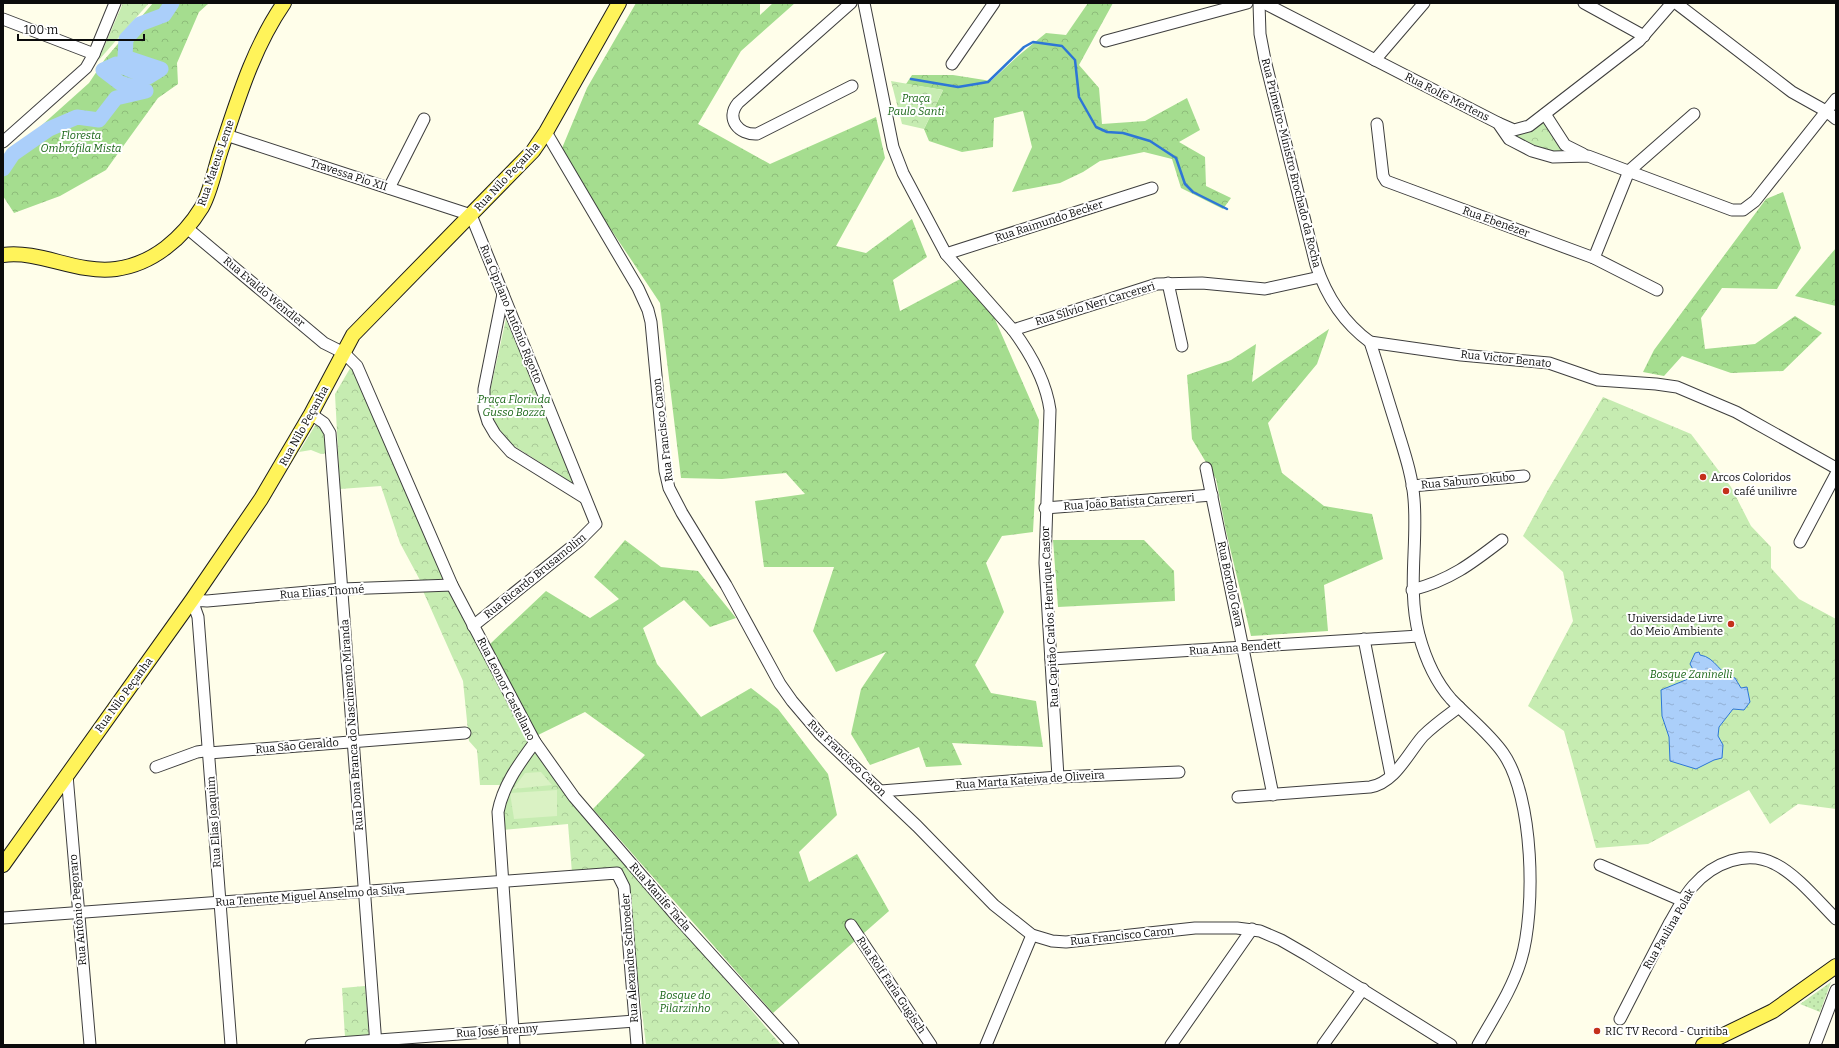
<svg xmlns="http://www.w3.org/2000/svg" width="1839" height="1048" font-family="Bitter,serif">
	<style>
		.grass { fill: url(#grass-dots) }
		.forest { fill: url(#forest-crowns) }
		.park { fill: url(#park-crowns) }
		.pitch { fill: #daf2c4 }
		.water { fill: url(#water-ripples); stroke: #2d76d6 }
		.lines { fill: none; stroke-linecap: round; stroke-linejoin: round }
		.stream { stroke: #2d76d6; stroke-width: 2.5 }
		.river { stroke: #abcffa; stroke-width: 15 }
		.minor-casing { stroke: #3e3e3e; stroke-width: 13 }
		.major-casing { stroke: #1c1c1c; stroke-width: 16 }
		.minor { stroke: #fff; stroke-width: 11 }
		.major { stroke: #fff35a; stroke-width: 14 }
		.poi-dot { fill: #c4301b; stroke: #fff; stroke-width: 1.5 }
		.labels { text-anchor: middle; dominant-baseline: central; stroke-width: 4; stroke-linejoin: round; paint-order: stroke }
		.street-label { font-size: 11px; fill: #0b0b0b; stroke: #fff }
		.park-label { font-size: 11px; font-style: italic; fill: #1b6718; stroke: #fff }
		.poi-label { font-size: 11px; fill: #0b0b0b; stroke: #fff; text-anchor: start }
	</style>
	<defs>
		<pattern id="grass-dots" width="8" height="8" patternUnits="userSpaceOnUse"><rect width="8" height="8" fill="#c6ecb1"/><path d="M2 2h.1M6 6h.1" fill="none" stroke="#a9c997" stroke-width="1.8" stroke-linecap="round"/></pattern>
		<pattern id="forest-crowns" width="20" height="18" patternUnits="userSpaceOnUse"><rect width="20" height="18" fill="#a5dd8f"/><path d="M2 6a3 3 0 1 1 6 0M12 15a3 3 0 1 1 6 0" fill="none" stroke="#8dbc7a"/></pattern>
		<pattern id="park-crowns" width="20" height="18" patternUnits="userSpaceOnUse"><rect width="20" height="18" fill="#c6ecb1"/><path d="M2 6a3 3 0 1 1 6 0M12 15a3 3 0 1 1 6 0" fill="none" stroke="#a9c997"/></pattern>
		<pattern id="water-ripples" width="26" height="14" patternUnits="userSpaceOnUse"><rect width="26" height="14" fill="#abcffa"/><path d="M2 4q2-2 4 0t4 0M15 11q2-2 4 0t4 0" fill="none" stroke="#92b0d5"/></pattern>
	</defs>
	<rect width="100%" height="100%" fill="#fffeea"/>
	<!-- grass -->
	<polygon class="grass" points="1831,982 1820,1012 1800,1004"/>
	<!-- forest -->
	<g class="forest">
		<polygon points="153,3 209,3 199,12 177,63 178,84 158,98 106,170 60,196 14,213 3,196 3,160 89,83 105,59"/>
		<polygon points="636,3 760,3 760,15 773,3 795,3 741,51 698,124 770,164 876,117 885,158 836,246 866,253 912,219 927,257 893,280 900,311 964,277 994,317 1039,420 1033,532 1002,536 986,563 1004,612 975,665 991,693 1036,701 1043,747 952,743 962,765 926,767 919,747 870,765 851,734 861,689 886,652 836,672 813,631 834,567 764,567 755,501 805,494 786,473 722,479 681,478 660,303 560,153 587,88"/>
		<polygon points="1088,3 1113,3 1079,65 1099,88 1102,124 1145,121 1187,98 1200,130 1179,142 1205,157 1206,186 1231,198 1223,209 1181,188 1172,159 1144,152 1100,161 1083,172 1060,183 1012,192 1032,147 1023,111 994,118 993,147 962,152 929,141 924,129 943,90 906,84 912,75 953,75 991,81 1018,56 1046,33 1066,35"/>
		<polygon points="1783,192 1801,248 1777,289 1722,288 1701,318 1705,349 1755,344 1795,316 1822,333 1783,371 1731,373 1682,356 1664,376 1643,372 1654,350 1766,199"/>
		<polygon points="1836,248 1836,306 1795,296"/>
		<polygon points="1329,329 1317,364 1268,423 1282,473 1324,506 1372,514 1383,559 1324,585 1328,631 1251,636 1226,531 1216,479 1192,439 1187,375 1231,360 1256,344 1252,382"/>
		<polygon points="625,540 661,567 698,571 736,618 710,627 684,600 643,628 657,664 701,717 751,688 778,709 828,774 837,815 799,852 809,882 857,854 889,911 773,1013 593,809 645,755 585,712 536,736 490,644 546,591 590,618 619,599 594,577"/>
		<polygon points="1053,540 1144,540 1174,571 1175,601 1058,607"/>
	</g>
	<!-- park -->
	<g class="park">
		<polygon points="123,3 149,3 98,61"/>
		<polygon points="891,81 943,90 924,129 902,124"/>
		<polygon points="1544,121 1561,148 1571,155 1537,150 1510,133 1528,133"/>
		<polygon points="506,319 574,484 511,444 502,436 496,425 488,405 489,396"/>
		<polygon points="352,365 446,580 421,582 400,543 381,486 340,489 335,394"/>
		<polygon points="1603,397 1691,434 1731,487 1751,526 1771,547 1771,568 1799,599 1836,619 1836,809 1798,804 1770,824 1749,790 1648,844 1596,848 1564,731 1528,706 1573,621 1563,572 1523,536 1548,490"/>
		<polygon points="316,424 324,431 327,453 321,454 311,450 299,452"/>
		<polygon points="450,589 530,741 500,785 480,785 477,750 469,741 463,681 423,591"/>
		<path d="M 535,751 L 551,775 L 781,1045 L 646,1045 L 627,888 L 621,871 L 572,873 L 568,824 L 503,830 C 502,794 515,779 535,751 Z"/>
		<polygon points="365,986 369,1035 345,1037 342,988"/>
	</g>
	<!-- pitch -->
	<g class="pitch">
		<polygon points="541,772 552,785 513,789 525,773"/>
		<polygon points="557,790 557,816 514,819 510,793"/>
	</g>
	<!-- water -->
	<path class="water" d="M 1699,652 L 1700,655 C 1716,657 1720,676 1735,678 L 1741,688 L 1747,687 L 1750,702 L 1744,710 L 1733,709 L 1719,727 L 1718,736 L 1723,745 L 1722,758 L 1714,760 L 1696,769 L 1670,761 L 1669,737 L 1662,716 L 1661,690 L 1693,677 L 1695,673 L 1690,664 L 1695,653 Z"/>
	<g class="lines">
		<!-- stream -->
		<polyline class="stream" points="911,79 958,87 988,82 1024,47 1033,42 1062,46 1075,60 1079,97 1096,127 1107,132 1123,133 1150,141 1176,158 1185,184 1193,192 1227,209"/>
		<!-- river -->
		<polyline class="river" points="3,169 13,154 49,129 77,117 99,120 116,98 146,91 120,83 103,70 116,64 148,77 161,69 125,57 126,39 140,24 164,15 172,3"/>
		<!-- minor casing -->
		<g class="minor-casing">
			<g id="minor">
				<path d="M 851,3 L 738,103 C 725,119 739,135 757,134 L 852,86"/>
				<path d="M 864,3 L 893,147 L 903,173 L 946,254 L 1013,330 C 1030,353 1046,381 1050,410 L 1045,563 L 1058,777"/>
				<path d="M 1259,3 L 1260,34 L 1265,60 L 1316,265 C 1326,295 1344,323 1370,342 C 1379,369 1387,397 1396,425 C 1403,449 1412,473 1414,499 C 1418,544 1407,589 1419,635 C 1425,657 1435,681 1451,699 C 1468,717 1489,733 1503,753 C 1534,797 1536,910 1521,960 C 1512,990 1493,1018 1478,1045"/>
				<polyline points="1264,3 1498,123 1509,139 1532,151 1553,157 1588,156 1732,210 1743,210 1755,201 1836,99"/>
				<polyline points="1584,3 1644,36"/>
				<polyline points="1676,3 1792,92 1826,111 1836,119"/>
				<polyline points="3,19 94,54"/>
				<polyline points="1106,41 1247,3"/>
				<polyline points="1375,60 1424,3"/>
				<polyline points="952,64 994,3"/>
				<polyline points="1545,114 1565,145 1583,154"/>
				<polyline points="1498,123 1514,130 1529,126 1639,41 1672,3"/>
				<polyline points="1377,124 1383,176 1386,181 1594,258 1657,290"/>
				<polyline points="546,132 638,288 648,310 651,322 665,471 669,488 682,513 726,585 780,684 792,701 820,734 917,826 994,905 1032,935 1052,941 1066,942 1195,928 1237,928 1260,931 1281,940 1307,955 1451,1045"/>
				<polyline points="226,135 471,215 596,524 579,541 473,626"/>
				<polyline points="3,142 86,68 94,54 115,3"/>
				<polyline points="389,188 424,119"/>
				<path d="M 187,228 L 324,343 L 344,353 L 357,366 L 452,585 L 535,742 C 519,764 503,785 498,812 L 514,1045"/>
				<polyline points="946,254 1152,188"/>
				<polyline points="1594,258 1629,171 1694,114"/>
				<polyline points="1168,283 1182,346"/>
				<polyline points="503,294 484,389 484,409 488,422 495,434 511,452 585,498"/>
				<polyline points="1013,330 1157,284 1202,283 1265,289 1320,277"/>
				<polyline points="1370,342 1461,355 1549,363 1598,380 1656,384 1677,387 1736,412 1836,468"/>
				<polyline points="311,414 324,423 330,433 376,1045"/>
				<polyline points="1206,468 1273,795"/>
				<polyline points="1412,486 1524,476"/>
				<polyline points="1045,508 1212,495"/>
				<polyline points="1800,542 1836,474"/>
				<path d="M 1412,590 C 1450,580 1471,564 1502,540"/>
				<polyline points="1364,639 1391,775"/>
				<polyline points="1051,659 1419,636"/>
				<polyline points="535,742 574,797 678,918 793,1045"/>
				<polyline points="156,767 197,752 204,751 209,753 465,733"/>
				<polyline points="67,775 90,1045"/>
				<polyline points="881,791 1058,777 1179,772"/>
				<path d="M 1238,797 L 1370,787 C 1395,783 1408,753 1423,736 C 1434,725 1447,716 1459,707"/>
				<polyline points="1600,865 1683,901"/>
				<polyline points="3,918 617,873 624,887 637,1045"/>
				<polyline points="851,925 931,1045"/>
				<path d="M 1620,1019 C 1636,988 1652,956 1669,924 C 1677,911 1683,897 1693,886 C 1713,863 1747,849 1775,864 C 1797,875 1818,901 1836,919"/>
				<polyline points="231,1045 198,617 192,600 207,601 342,589 452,585"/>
				<polyline points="311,1045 635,1021"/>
				<polyline points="986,1045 1032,935"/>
				<polyline points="1171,1045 1252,929"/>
				<polyline points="1323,1045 1363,989"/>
				<polyline points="1815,1045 1836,990"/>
			</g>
		</g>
		<!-- major casing -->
		<g class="major-casing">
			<g id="major">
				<path d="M 3,255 C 41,250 76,274 116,269 C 153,264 183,238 202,207 C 211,191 215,168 221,150 C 238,99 253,48 284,3"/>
				<polyline points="3,865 192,600 261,499 311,414 353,335 533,151 546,132 619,3"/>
				<polyline points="1703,1045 1773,1011 1836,966"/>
			</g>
		</g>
		<!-- minor -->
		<use href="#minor" class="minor"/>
		<!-- major -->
		<use href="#major" class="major"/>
	</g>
	<!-- markers -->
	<g class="poi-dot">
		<circle cx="1703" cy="477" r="4"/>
		<circle cx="1726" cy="491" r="4"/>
		<circle cx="1731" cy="624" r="4"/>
		<circle cx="1597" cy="1031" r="4"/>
	</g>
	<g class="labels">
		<!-- street labels -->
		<g class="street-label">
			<text transform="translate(1447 97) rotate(27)">Rua Rolfe Mertens</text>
			<text transform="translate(216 163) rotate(-71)">Rua Mateus Leme</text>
			<text transform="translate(1291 163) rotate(76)">Rua Primeiro-Ministro Brochado da Rocha</text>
			<text transform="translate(349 175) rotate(18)">Travessa Pio XII</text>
			<text transform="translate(507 177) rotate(-47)">Rua Nilo Peçanha</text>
			<text transform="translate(1049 221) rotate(-18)">Rua Raimundo Becker</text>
			<text transform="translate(1496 222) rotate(20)">Rua Ebenézer</text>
			<text transform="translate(264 292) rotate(40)">Rua Evaldo Wendler</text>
			<text transform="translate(1095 304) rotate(-17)">Rua Sílvio Neri Carcereri</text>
			<text transform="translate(511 314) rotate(68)">Rua Cipriano Antônio Rigotto</text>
			<text transform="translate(1506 359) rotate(6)">Rua Victor Benato</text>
			<text transform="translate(304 426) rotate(-61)">Rua Nilo Peçanha</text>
			<text transform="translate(663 430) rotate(-97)">Rua Francisco Caron</text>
			<text transform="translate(1468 481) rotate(-5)">Rua Saburo Okubo</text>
			<text transform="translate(1129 502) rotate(-4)">Rua João Batista Carcereri</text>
			<text transform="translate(535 576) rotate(-39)">Rua Ricardo Brusamolim</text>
			<text transform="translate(1230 584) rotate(78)">Rua Bortolo Gava</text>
			<text transform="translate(322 592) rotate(-4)">Rua Elias Thomé</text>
			<text transform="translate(1050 617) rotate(-93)">Rua Capitão Carlos Henrique Castor</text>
			<text transform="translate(1235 648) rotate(-4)">Rua Anna Bendett</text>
			<text transform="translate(506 689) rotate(63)">Rua Leonor Castellano</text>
			<text transform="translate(124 695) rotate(-54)">Rua Nilo Peçanha</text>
			<text transform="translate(352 725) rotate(-94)">Rua Dona Branca do Nascimento Miranda</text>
			<text transform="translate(297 746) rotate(-5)">Rua São Geraldo</text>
			<text transform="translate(847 758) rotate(44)">Rua Francisco Caron</text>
			<text transform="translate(1030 780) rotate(-4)">Rua Marta Kateiva de Oliveira</text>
			<text transform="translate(214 822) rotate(-94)">Rua Elias Joaquim</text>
			<text transform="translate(310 896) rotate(-4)">Rua Tenente Miguel Anselmo da Silva</text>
			<text transform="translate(660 897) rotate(49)">Rua Manife Tacla</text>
			<text transform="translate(78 910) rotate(-95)">Rua Antônio Pegoraro</text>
			<text transform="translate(1669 929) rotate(-60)">Rua Paulina Polak</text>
			<text transform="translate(1122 936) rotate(-6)">Rua Francisco Caron</text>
			<text transform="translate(630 958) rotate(-94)">Rua Alexandre Schroeder</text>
			<text transform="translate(891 985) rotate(56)">Rua Rolf Faria Gugisch</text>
			<text transform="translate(497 1031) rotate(-4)">Rua José Brenny</text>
		</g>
		<!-- park labels -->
		<g class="park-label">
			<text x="916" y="98">Praça<tspan x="916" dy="13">Paulo Santi</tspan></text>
			<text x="81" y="135">Floresta<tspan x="81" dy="13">Ombrófila Mista</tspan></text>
			<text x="514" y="399">Praça Florinda<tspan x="514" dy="13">Gusso Bozza</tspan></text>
			<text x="1691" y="674">Bosque Zaninelli</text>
			<text x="685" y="995">Bosque do<tspan x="685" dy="13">Pilarzinho</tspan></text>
		</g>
		<!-- poi labels -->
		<g class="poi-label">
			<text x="1711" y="477">Arcos Coloridos</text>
			<text x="1734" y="491">café unilivre</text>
			<text x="1723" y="618" text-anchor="end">Universidade Livre<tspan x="1723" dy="13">do Meio Ambiente</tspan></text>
			<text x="1605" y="1031">RIC TV Record - Curitiba</text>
		</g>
	</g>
	<!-- border -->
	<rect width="1839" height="1048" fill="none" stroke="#0b0b0b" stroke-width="8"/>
	<!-- scale -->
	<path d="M18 34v6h126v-6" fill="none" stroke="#0b0b0b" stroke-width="2"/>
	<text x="24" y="34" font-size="12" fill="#0b0b0b" stroke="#ffffff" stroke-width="3" paint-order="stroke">100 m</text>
</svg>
